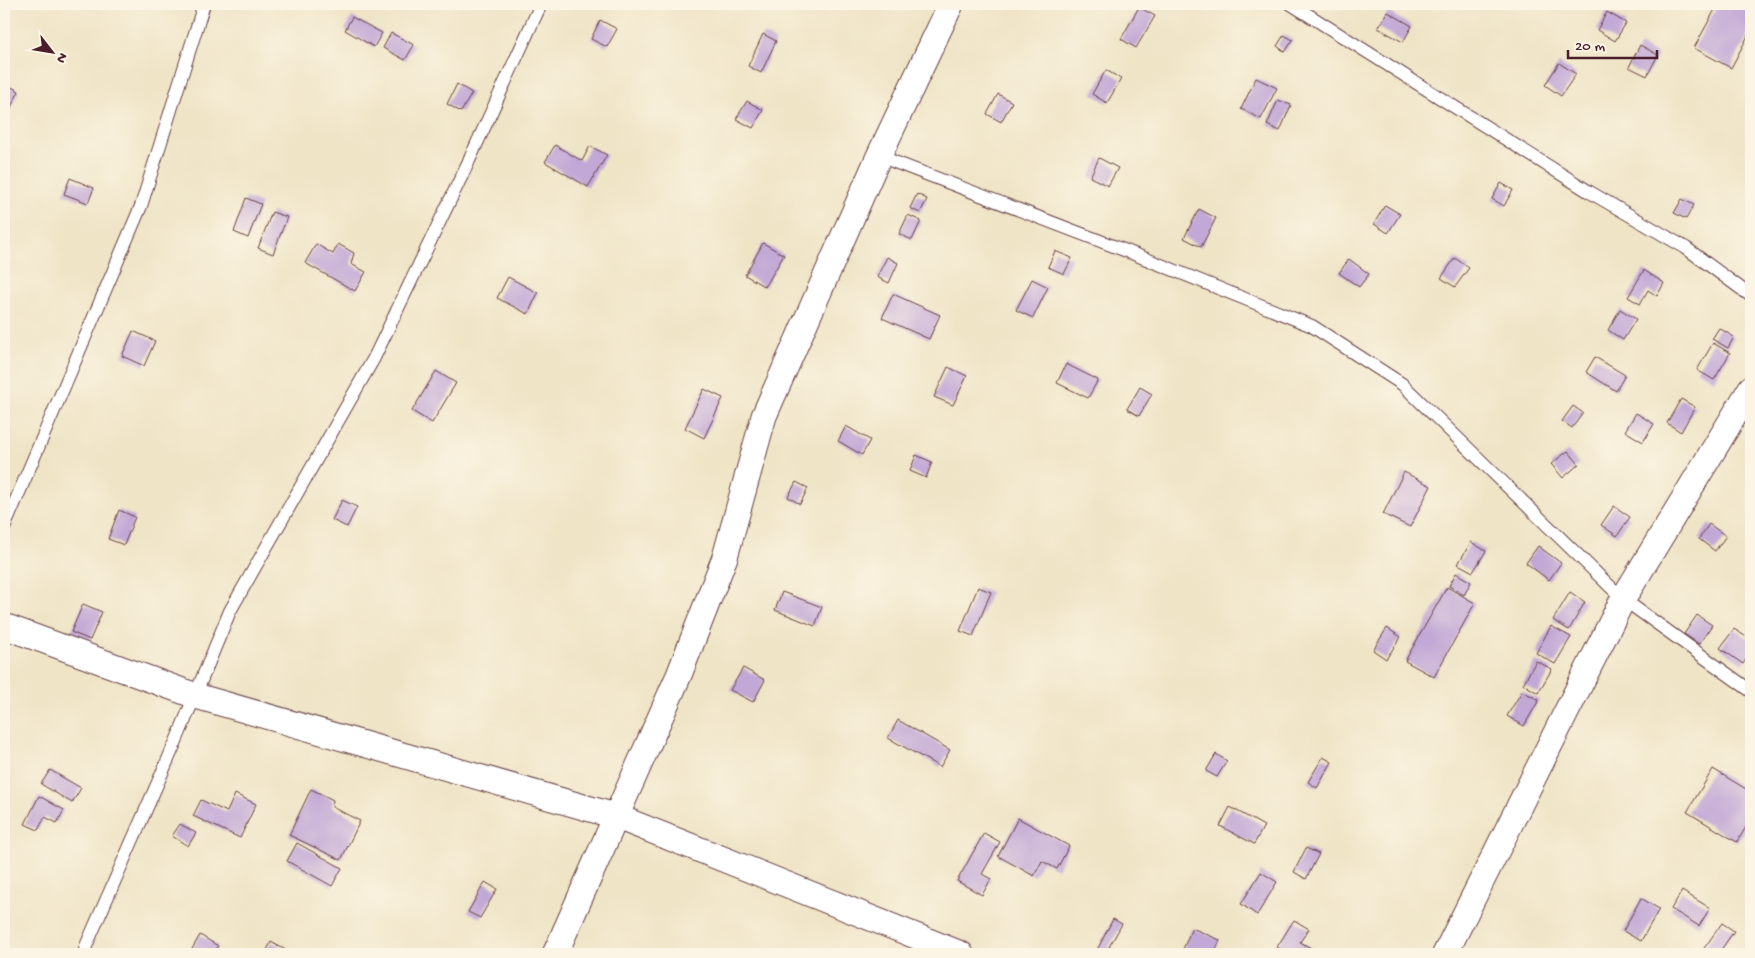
<svg xmlns="http://www.w3.org/2000/svg" width="1755" height="958" font-family="'Gochi Hand',sans-serif">
	<style>
		.building { fill: #c2a8d6 }
		.lines { fill: none; stroke-linecap: round; stroke-linejoin: round }
		.service-casing { stroke: #633d42; stroke-width: 14 }
		.minor-casing { stroke: #633d42; stroke-width: 27 }
		.service { stroke: #fff; stroke-width: 12 }
		.minor { stroke: #fff; stroke-width: 25 }
	</style>
	<rect width="100%" height="100%" fill="#fcf5e5"/>
	<filter id="ink" filterUnits="userSpaceOnUse"><feTurbulence type="fractalNoise" baseFrequency=".02" numOctaves="2"/><feDisplacementMap in="SourceGraphic" scale="10" xChannelSelector="R" yChannelSelector="G"/><feConvolveMatrix kernelMatrix="1 2 1 2 8 2 1 2 1" color-interpolation-filters="sRGB"/></filter>
	<filter id="wash" filterUnits="userSpaceOnUse"><feTurbulence type="fractalNoise" baseFrequency=".0096" numOctaves="4" result="noise"/><feDisplacementMap in="SourceGraphic" scale="20" xChannelSelector="R" yChannelSelector="G"/><feGaussianBlur stdDeviation="1.12" result="paint"/><feColorMatrix in="noise" values="0 0 0 0 0 0 0 0 0 0 0 0 0 0 0 0 0 1.4 0 .05"/><feComposite in="paint" operator="in"/></filter>
	<g filter="url(#wash)">
		<rect width="100%" height="100%" fill="#efe4c6"/>
		<g id="blocks">
			<!-- building -->
			<g class="building">
				<polygon points="1718,4 1741,4 1740,5 1751,12 1751,30 1731,68 1694,48"/>
				<polygon points="1139,7 1155,16 1136,48 1121,39"/>
				<polygon points="1388,12 1412,26 1403,42 1378,28"/>
				<polygon points="1607,12 1626,23 1615,41 1597,30"/>
				<polygon points="352,17 382,33 374,47 345,30"/>
				<polygon points="600,20 617,29 607,47 591,39"/>
				<polygon points="391,33 414,45 405,60 383,48"/>
				<polygon points="763,34 776,41 761,73 748,66"/>
				<polygon points="1284,35 1293,40 1285,52 1277,46"/>
				<polygon points="1640,45 1658,55 1647,76 1629,67"/>
				<polygon points="1559,63 1576,74 1561,96 1545,85"/>
				<polygon points="1106,70 1121,79 1107,103 1092,94"/>
				<polygon points="1256,78 1277,88 1261,119 1241,109"/>
				<polygon points="4,83 19,91 4,121"/>
				<polygon points="457,84 472,93 461,112 447,104"/>
				<polygon points="998,94 1012,102 1001,122 987,114"/>
				<polygon points="1278,100 1291,105 1280,131 1267,125"/>
				<polygon points="747,101 763,110 753,128 736,119"/>
				<polygon points="555,145 582,161 590,146 607,155 588,187 545,162"/>
				<polygon points="1099,158 1118,168 1108,186 1090,177"/>
				<polygon points="70,178 94,188 88,203 64,194"/>
				<polygon points="1501,183 1513,190 1504,206 1492,199"/>
				<polygon points="917,194 927,199 920,213 910,208"/>
				<polygon points="246,198 261,204 248,238 234,232"/>
				<polygon points="1682,199 1694,205 1686,219 1674,213"/>
				<polygon points="1385,205 1400,214 1388,233 1374,224"/>
				<polygon points="1199,209 1216,218 1201,247 1184,238"/>
				<polygon points="272,212 287,217 273,254 258,248"/>
				<polygon points="908,215 921,221 912,240 899,234"/>
				<polygon points="763,243 784,255 765,287 745,275"/>
				<polygon points="316,244 333,254 338,244 354,253 351,264 366,272 355,291 305,263"/>
				<polygon points="1055,251 1072,258 1064,274 1048,267"/>
				<polygon points="887,257 898,263 889,283 877,277"/>
				<polygon points="1455,258 1469,268 1455,287 1441,278"/>
				<polygon points="1349,259 1369,274 1359,287 1339,273"/>
				<polygon points="1644,270 1664,283 1657,296 1648,290 1640,304 1628,297"/>
				<polygon points="508,277 538,293 528,314 497,298"/>
				<polygon points="1032,279 1048,287 1033,318 1016,310"/>
				<polygon points="893,294 940,315 929,339 882,318"/>
				<polygon points="1620,309 1636,319 1623,340 1608,330"/>
				<polygon points="1719,328 1734,337 1728,348 1712,339"/>
				<polygon points="133,331 155,341 144,366 122,356"/>
				<polygon points="1713,343 1730,353 1714,380 1697,370"/>
				<polygon points="1595,357 1625,375 1616,391 1586,372"/>
				<polygon points="1066,364 1098,380 1088,398 1057,383"/>
				<polygon points="948,367 967,376 953,405 934,397"/>
				<polygon points="436,371 456,383 432,423 412,411"/>
				<polygon points="1140,387 1152,394 1139,416 1127,409"/>
				<polygon points="704,389 723,398 704,438 685,428"/>
				<polygon points="1681,399 1695,407 1681,432 1667,423"/>
				<polygon points="1573,406 1583,413 1572,428 1562,421"/>
				<polygon points="1636,413 1654,424 1643,442 1625,431"/>
				<polygon points="846,426 870,440 862,455 838,441"/>
				<polygon points="1568,451 1579,464 1563,478 1551,464"/>
				<polygon points="916,455 932,462 926,478 910,471"/>
				<polygon points="1404,472 1431,486 1410,527 1383,514"/>
				<polygon points="796,482 808,488 800,504 788,497"/>
				<polygon points="342,500 357,507 347,527 332,520"/>
				<polygon points="1614,506 1630,517 1617,536 1601,525"/>
				<polygon points="119,510 135,517 124,545 108,539"/>
				<polygon points="1709,524 1726,536 1715,551 1699,539"/>
				<polygon points="1471,542 1486,551 1473,572 1458,564"/>
				<polygon points="1538,546 1561,563 1549,580 1526,563"/>
				<polygon points="1456,573 1471,582 1464,595 1449,586"/>
				<polygon points="978,587 991,592 973,636 960,631"/>
				<polygon points="1447,587 1475,603 1434,677 1405,661"/>
				<polygon points="782,592 822,607 815,626 775,610"/>
				<polygon points="1570,592 1585,602 1569,630 1553,620"/>
				<polygon points="83,604 102,612 90,640 71,632"/>
				<polygon points="1697,615 1712,625 1699,644 1684,634"/>
				<polygon points="1551,626 1571,637 1555,664 1536,653"/>
				<polygon points="1387,628 1401,637 1386,659 1373,650"/>
				<polygon points="1734,629 1751,640 1751,652 1743,664 1720,648"/>
				<polygon points="1536,661 1552,669 1538,693 1523,684"/>
				<polygon points="743,668 765,680 753,702 730,690"/>
				<polygon points="1522,691 1539,700 1524,726 1507,716"/>
				<polygon points="898,720 950,750 940,767 888,738"/>
				<polygon points="1216,754 1227,761 1217,777 1206,771"/>
				<polygon points="1323,757 1332,762 1317,788 1308,782"/>
				<polygon points="1713,769 1751,792 1751,819 1737,842 1687,812"/>
				<polygon points="50,770 81,788 72,803 41,784"/>
				<polygon points="311,789 333,800 332,807 360,821 341,860 289,835"/>
				<polygon points="235,794 256,804 240,838 193,816 201,800 227,812"/>
				<polygon points="39,796 64,810 57,823 45,817 38,830 25,824"/>
				<polygon points="1230,807 1264,826 1254,844 1220,826"/>
				<polygon points="1018,818 1069,846 1057,869 1042,861 1034,876 998,856"/>
				<polygon points="180,824 196,833 188,846 172,836"/>
				<polygon points="984,833 1000,842 982,874 991,879 982,895 957,881"/>
				<polygon points="297,843 342,868 332,886 287,861"/>
				<polygon points="1306,848 1319,854 1306,879 1294,872"/>
				<polygon points="1261,872 1277,882 1257,915 1241,904"/>
				<polygon points="485,882 497,889 480,918 468,912"/>
				<polygon points="1682,891 1710,908 1699,926 1671,909"/>
				<polygon points="1641,898 1659,909 1641,941 1623,931"/>
				<polygon points="1113,919 1122,924 1109,947 1123,954 1095,954"/>
				<polygon points="1294,920 1309,929 1300,942 1311,948 1308,954 1289,954 1277,947"/>
				<polygon points="1722,923 1734,931 1718,954 1700,954"/>
				<polygon points="1192,928 1220,940 1214,954 1181,954"/>
				<polygon points="200,935 218,946 213,954 200,954 192,949"/>
				<polygon points="271,942 293,954 265,954"/>
			</g>
		</g>
	</g>
	<g filter="url(#ink)">
		<use href="#blocks" fill-opacity="0" stroke="#633d42" stroke-width="1"/>
		<g class="lines">
			<!-- service casing -->
			<g class="service-casing">
				<g id="service">
					<polyline points="1291,4 1588,191 1686,248 1751,296"/>
					<polyline points="879,156 1129,252 1312,326 1402,384 1623,599 1751,691"/>
					<polyline points="4,528 141,206 204,4"/>
					<polyline points="84,954 86,946 177,739 230,611 374,358 467,165 541,4"/>
				</g>
			</g>
			<!-- minor casing -->
			<g class="minor-casing">
				<g id="minor">
					<polyline points="4,626 196,696 615,816 961,954"/>
					<polyline points="555,954 679,675 725,557 764,416 879,156 951,4"/>
					<polyline points="1445,954 1623,599 1751,388"/>
				</g>
			</g>
			<!-- service -->
			<use href="#service" class="service"/>
			<!-- minor -->
			<use href="#minor" class="minor"/>
		</g>
	</g>
	<!-- margin -->
	<rect width="1755" height="958" fill="none" stroke="#fcf5e5" stroke-width="20"/>
	<!-- north arrow -->
	<g transform="translate(52 52) rotate(121)" stroke="#fcf5e5" stroke-width="4" paint-order="stroke">
	<path d="M0-4L9 19L0 12L-9 19Z" fill="#4a1f2b"/>
	<text y="-8" font-size="14" font-weight="bold" text-anchor="middle" fill="#4a1f2b">N</text>
	</g>
	<!-- scale -->
	<path d="M1568 50v8h89v-8" fill="none" stroke="#4a1f2b" stroke-width="2.5"/>
	<text x="1575" y="50" font-size="15" fill="#4a1f2b" stroke="#fcf5e5" stroke-width="4" paint-order="stroke">20 m</text>
</svg>
